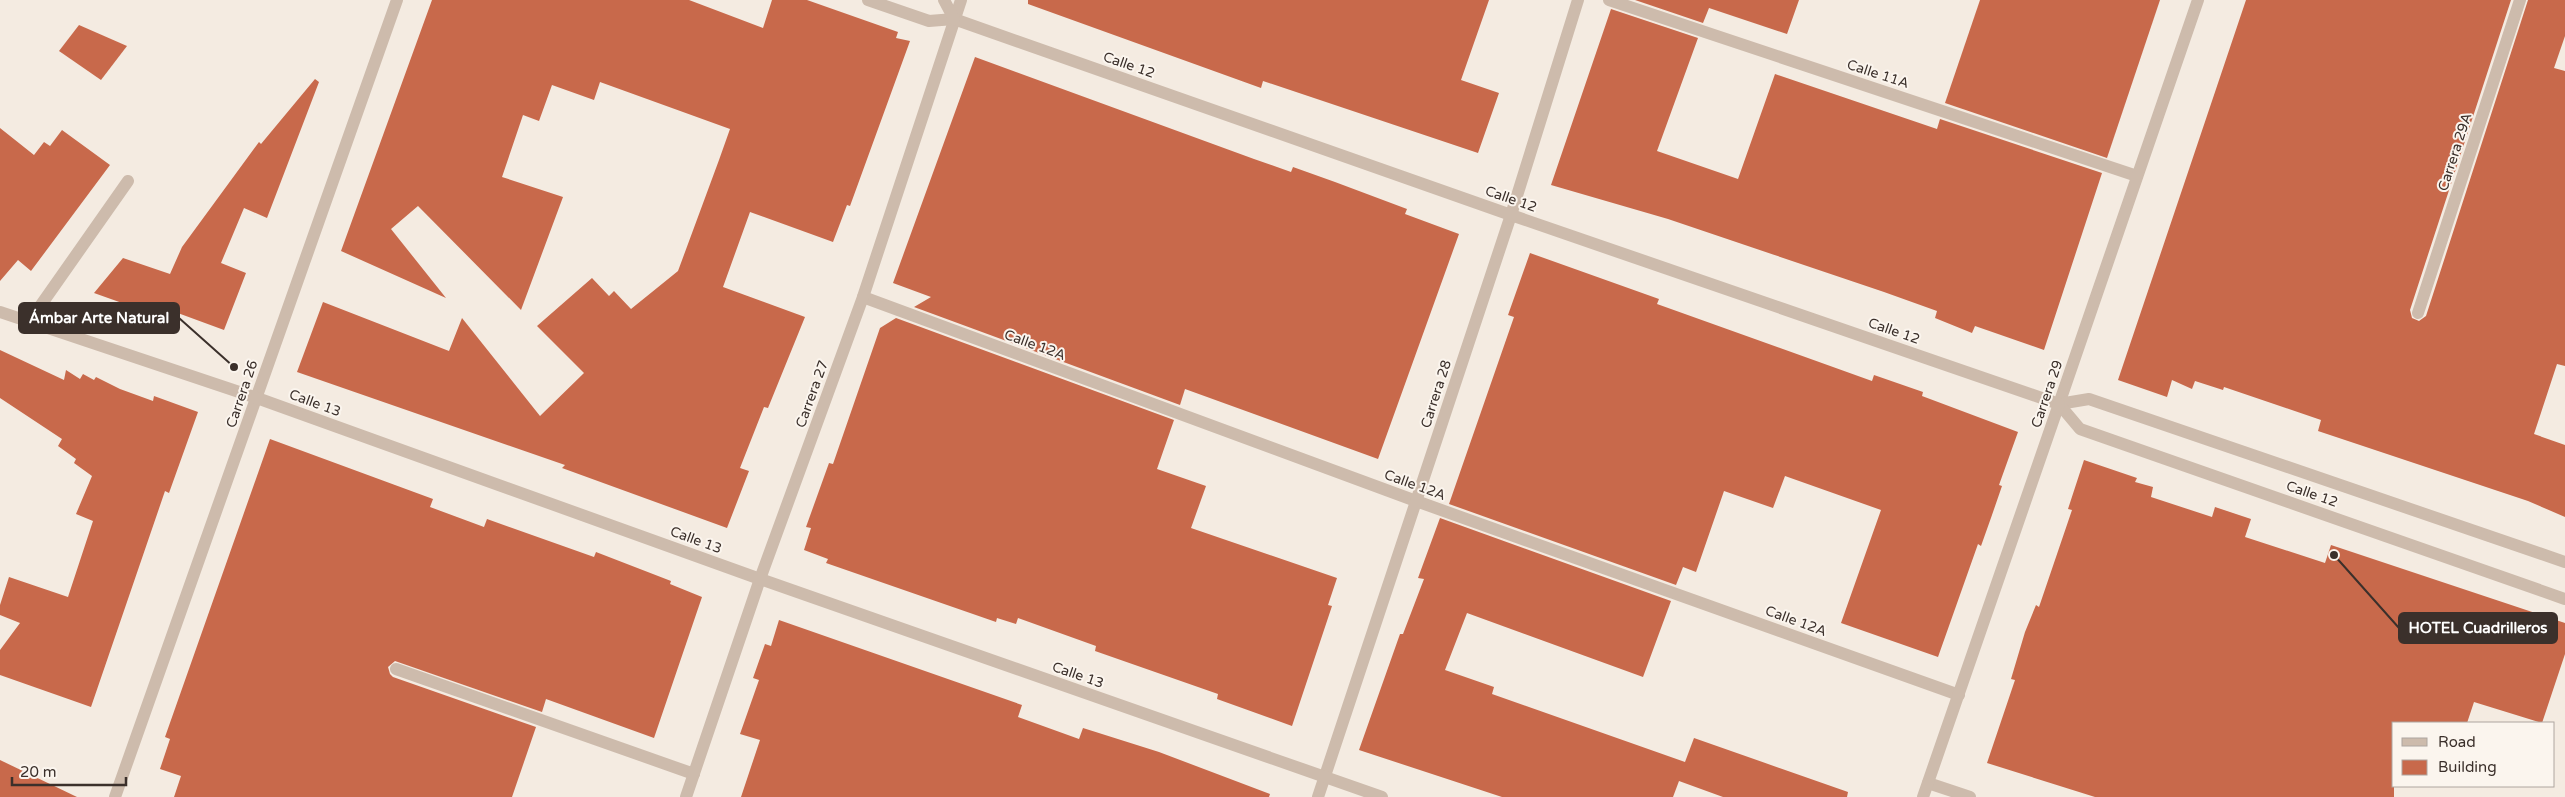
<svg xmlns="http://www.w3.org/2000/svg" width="2565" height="797" font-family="'Varela Round',sans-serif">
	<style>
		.building { fill: #c8694b }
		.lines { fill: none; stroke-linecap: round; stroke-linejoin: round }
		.service { stroke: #cdbbac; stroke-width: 12 }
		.minor { stroke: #cdbbac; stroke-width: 12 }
		.tertiary { stroke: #cdbbac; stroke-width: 12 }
		.labels { text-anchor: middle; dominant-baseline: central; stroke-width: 4; stroke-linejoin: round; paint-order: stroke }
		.street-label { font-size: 14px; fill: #3b302b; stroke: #fbf5ee }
		.leader { fill: none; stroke: #3b302b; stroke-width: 2 }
		.callout-dot { fill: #3b302b; stroke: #fbf5ee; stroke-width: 2 }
		.callout { fill: #3b302b; stroke: #3b302b; stroke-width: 2 }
		.callout-label { font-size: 15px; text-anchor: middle; font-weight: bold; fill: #fff }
	</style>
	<rect width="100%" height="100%" fill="#f4ebe1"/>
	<!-- building -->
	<g class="building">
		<polygon points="432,0 689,0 763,28 772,0 807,0 898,32 896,38 910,41 850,206 847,205 833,242 750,212 723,287 805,317 768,408 764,407 740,468 749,471 727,528 562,468 565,465 297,372 323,302 449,351 462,318 540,416 584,373 537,326 592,278 609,296 614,291 631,309 678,271 719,160 730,129 600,82 594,100 552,85 539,121 523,115 502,177 563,197 521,310 418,206 391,229 446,298 341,251"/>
		<polygon points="1028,0 1489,0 1461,80 1499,93 1478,153 1263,81 1261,88 1028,4"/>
		<polygon points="1635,0 1799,0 1787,34 1709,8 1703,23"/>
		<polygon points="1980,0 2160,0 2107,158 1945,103"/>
		<polygon points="2246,0 2511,0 2410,310 2412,318 2419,321 2426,316 2528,0 2565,0 2565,36 2554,68 2565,71 2565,366 2557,364 2534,434 2565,445 2565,517 2528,501 2318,431 2321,420 2224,387 2223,390 2195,381 2192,389 2172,380 2167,397 2118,380"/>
		<polygon points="1611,9 1698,38 1657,151 1738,179 1775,74 1937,129 1940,119 2102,173 2044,350 1975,326 1972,333 1935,318 1937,311 1884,292 1668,219 1551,185"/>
		<polygon points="79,25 127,46 101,80 59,51"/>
		<polygon points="975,57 1254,159 1291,172 1293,167 1335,182 1407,209 1405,214 1459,234 1378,459 1185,389 1180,405 914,307 931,297 893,283"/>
		<polygon points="315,79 319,82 267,218 244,208 221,263 246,273 224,330 156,305 153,314 94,293 123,258 170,274 182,247 259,142 261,144"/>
		<polygon points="0,128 34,155 44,142 50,146 62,130 110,165 31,271 18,260 0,281"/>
		<polygon points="1530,253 1659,299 1657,304 1872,381 1874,375 1923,392 1922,396 2018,432 1999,485 2002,486 1992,515 1981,546 1978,544 1938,657 1841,623 1881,510 1785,476 1773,508 1724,491 1696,572 1683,567 1676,585 1449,504 1514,317 1508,315"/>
		<polygon points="896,318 1174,420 1157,469 1206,486 1191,528 1337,578 1328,605 1332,606 1292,726 1217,699 1218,694 1095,651 1096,646 1018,618 1016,624 997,618 996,622 826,563 828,559 804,550 811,528 806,527 829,463 833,464 880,328"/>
		<polygon points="0,350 64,380 66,370 80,379 83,374 94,380 96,377 120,389 153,401 154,396 198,412 169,493 165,491 91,707 0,675 0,650 20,623 0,615 0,605 9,577 68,597 93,521 76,514 92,476 74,463 76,459 58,446 62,439 0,398"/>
		<polygon points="270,439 433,499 430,507 484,527 487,519 594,557 596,552 671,581 670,584 702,597 654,738 546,699 542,712 395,661 388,667 390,674 393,677 536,727 512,797 174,797 181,776 160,769 170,739 165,737"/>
		<polygon points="2084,460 2137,478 2135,482 2153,487 2151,497 2212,517 2215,507 2251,519 2245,537 2325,563 2331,545 2565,623 2565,654 2542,723 2474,702 2467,723 2394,723 2394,797 2095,797 1987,763 2015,680 2011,679 2025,632 2036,605 2039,607 2072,510 2068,509"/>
		<polygon points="1440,518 1671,601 1643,677 1467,613 1445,670 1494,687 1492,694 1685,762 1694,738 1848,792 1847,797 1723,797 1679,781 1673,797 1502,797 1359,750 1400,634 1403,634 1424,579 1418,578"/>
		<polygon points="779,620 1022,705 1018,717 1079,739 1083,728 1159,752 1270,794 1269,797 741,797 760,740 740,734 759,680 753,678 765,644 771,646"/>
		<polygon points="0,760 77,797 0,797"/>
	</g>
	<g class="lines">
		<!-- service -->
		<g class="service">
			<polyline points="29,322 128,181"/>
			<polyline points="396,669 694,774"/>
		</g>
		<!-- minor -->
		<g class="minor">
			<polyline points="1609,0 2137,176"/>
			<polyline points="863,297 1416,501 1959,695"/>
			<polyline points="2418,313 2520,0"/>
			<polyline points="2059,404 2198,0"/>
			<polyline points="1928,783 1970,797"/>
			<polyline points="115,797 397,0"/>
			<polyline points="686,797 760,579 863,297 961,0"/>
			<polyline points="1318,797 1511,215 1578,0"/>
		</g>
		<!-- tertiary -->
		<g class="tertiary">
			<polyline points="868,0 929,21 954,19 1511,215 2059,404 2089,399 2565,562"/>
			<polyline points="944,0 954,19"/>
			<polyline points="0,312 257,398 760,579 1382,797"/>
			<polyline points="2059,404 2080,429 2565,599"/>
			<polyline points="1923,797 2059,404"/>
		</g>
	</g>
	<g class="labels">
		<!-- street labels -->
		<g class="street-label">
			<text transform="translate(1129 65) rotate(19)">Calle 12</text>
			<text transform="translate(1878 74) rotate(18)">Calle 11A</text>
			<text transform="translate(2455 152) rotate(-72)">Carrera 29A</text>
			<text transform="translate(1511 199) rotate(19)">Calle 12</text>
			<text transform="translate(1894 331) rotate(19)">Calle 12</text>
			<text transform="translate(1035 345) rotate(20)">Calle 12A</text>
			<text transform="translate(242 394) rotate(-71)">Carrera 26</text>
			<text transform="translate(812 394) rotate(-70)">Carrera 27</text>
			<text transform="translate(1436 394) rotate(-72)">Carrera 28</text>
			<text transform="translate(2047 394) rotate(-71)">Carrera 29</text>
			<text transform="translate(315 403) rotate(20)">Calle 13</text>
			<text transform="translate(1415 485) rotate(20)">Calle 12A</text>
			<text transform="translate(2312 494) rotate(19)">Calle 12</text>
			<text transform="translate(696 540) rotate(20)">Calle 13</text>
			<text transform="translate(1796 621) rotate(20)">Calle 12A</text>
			<text transform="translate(1078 675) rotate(19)">Calle 13</text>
		</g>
	</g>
	<!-- callouts -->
	<path class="leader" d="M234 367L179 318M2334 555L2399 628"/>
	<g class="callout-dot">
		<circle cx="234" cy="367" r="5"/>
		<circle cx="2334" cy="555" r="5"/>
	</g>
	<g class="callout">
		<rect x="19" y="303" width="160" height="30" rx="5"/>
		<rect x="2399" y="613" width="158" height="30" rx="5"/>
	</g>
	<g class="callout-label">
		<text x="99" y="323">Ámbar Arte Natural</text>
		<text x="2478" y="633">HOTEL Cuadrilleros</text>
	</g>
	<!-- legend -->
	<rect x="2392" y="722" width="162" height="65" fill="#fbf5ee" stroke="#aea6a0"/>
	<rect x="2402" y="738" width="25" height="8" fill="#cdbbac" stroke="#aea6a0"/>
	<text x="2438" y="747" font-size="15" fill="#3b302b">Road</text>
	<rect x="2402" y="760" width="25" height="15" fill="#c8694b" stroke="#aea6a0"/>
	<text x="2438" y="772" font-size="15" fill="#3b302b">Building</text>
	<!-- scale -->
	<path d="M12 777v8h114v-8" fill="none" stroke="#3b302b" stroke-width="2.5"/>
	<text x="20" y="777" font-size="15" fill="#3b302b" stroke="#fbf5ee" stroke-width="4" paint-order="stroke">20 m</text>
</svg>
